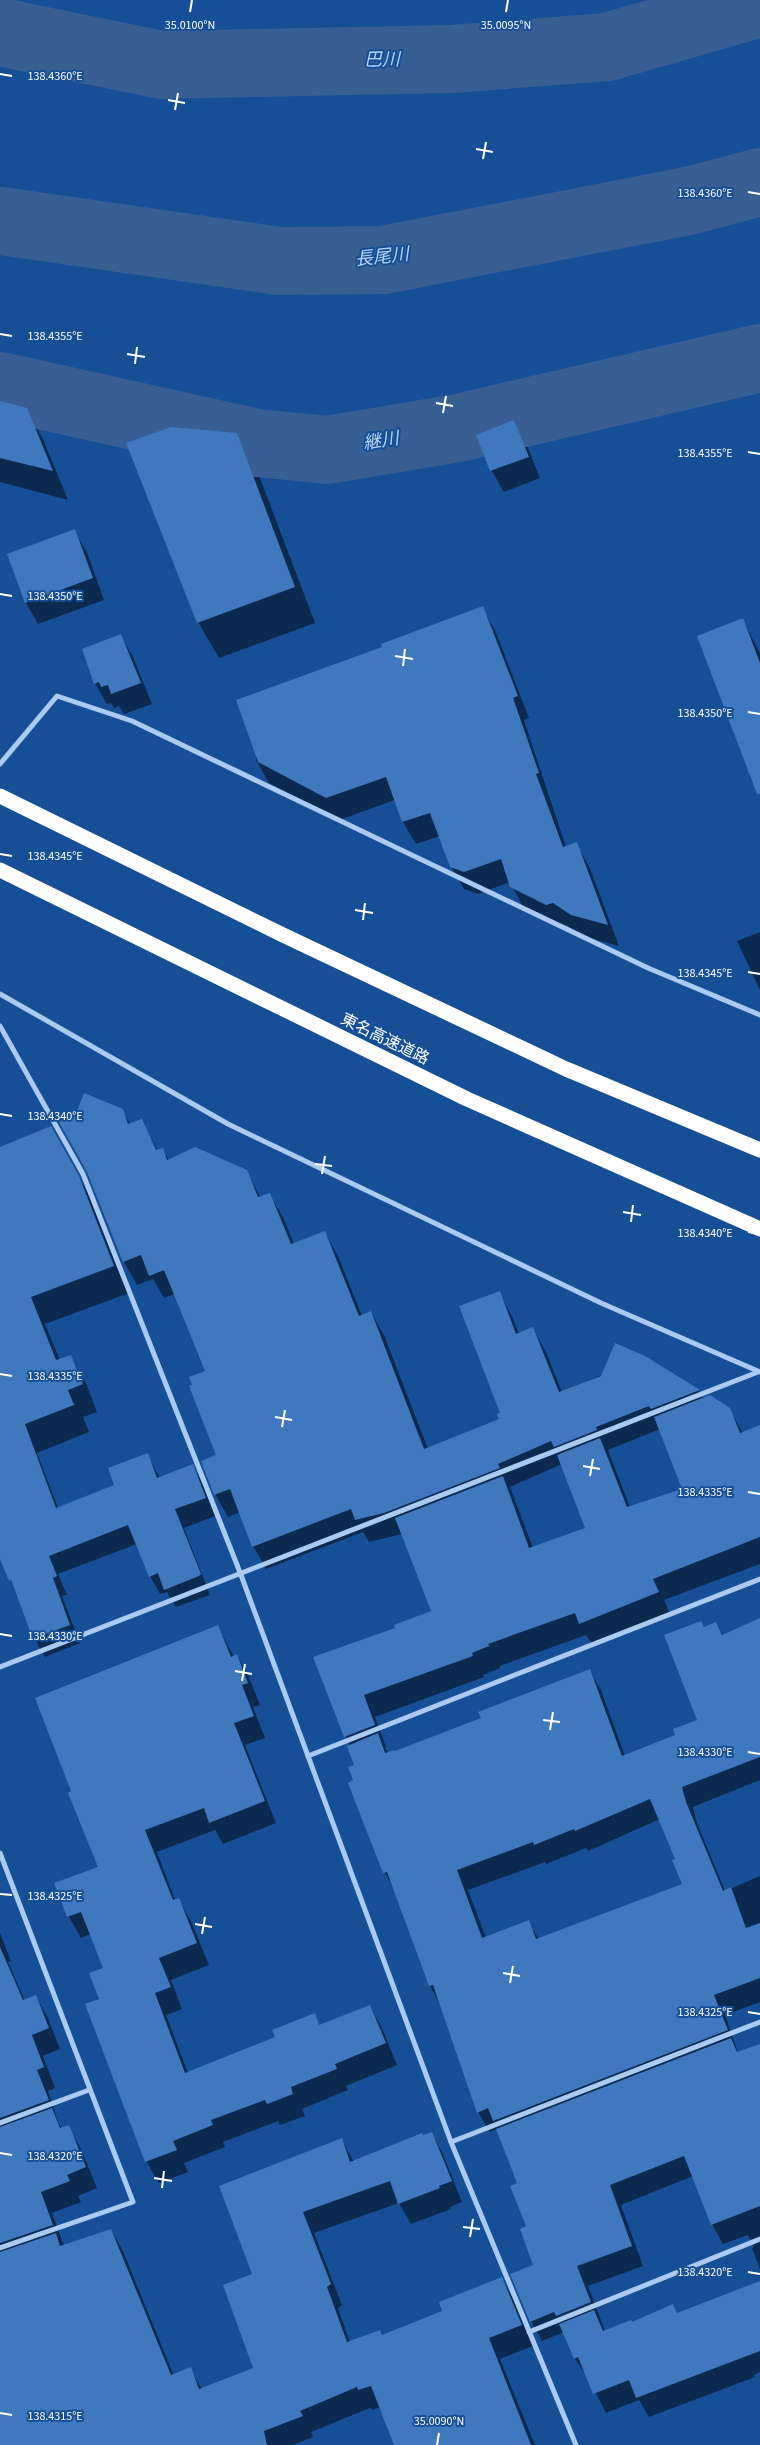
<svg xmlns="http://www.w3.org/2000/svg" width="760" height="2445" font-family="'Source Sans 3','Noto Sans JP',sans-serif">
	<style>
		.shadow { fill: #0007; fill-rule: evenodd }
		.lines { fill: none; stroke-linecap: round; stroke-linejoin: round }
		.river { stroke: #375f93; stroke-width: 68 }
		.building { fill: #4078be; fill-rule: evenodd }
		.minor { stroke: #aacaf1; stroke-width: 5 }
		.motorway { stroke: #fff; stroke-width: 15 }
		.ticks { fill: none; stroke: #fff; stroke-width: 2 }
		.labels { text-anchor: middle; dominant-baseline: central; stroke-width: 4; stroke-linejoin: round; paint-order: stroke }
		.street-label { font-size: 16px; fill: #fff; stroke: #174f96 }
		.water-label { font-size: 18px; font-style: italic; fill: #b6d4f8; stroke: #174f96 }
		.ticks-label { font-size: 12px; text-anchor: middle; fill: #fff; stroke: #174f96; stroke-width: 4; stroke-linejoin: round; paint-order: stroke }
	</style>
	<rect width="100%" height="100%" fill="#174f96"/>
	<!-- shadow -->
	<g class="shadow">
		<polygon points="0,402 26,409 43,439 68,500 0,482"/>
		<polygon points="514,422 526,443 540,478 504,492 492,471 478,435"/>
		<polygon points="236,434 257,470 315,623 219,658 198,622"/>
		<polygon points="74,531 87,552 104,600 38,624 26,603 8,555"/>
		<polygon points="482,608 495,630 529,718 524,720 566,847 576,844 589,866 619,946 585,937 566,925 560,927 524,909 510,882 478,894 464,889 451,866 440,836 416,844 403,822 395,800 339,820 269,783 256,760 256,755 383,648"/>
		<polygon points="742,619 760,653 760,789"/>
		<polygon points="121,636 133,657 152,704 124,714 119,706 114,708 111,703 107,704 95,683"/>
		<polygon points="760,932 760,990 737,941"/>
		<path d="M 122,1110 L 130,1124 L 141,1121 L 158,1151 L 162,1149 L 169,1160 L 246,1171 L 261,1198 L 269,1194 L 283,1217 L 294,1244 L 325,1233 L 338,1256 L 362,1316 L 371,1312 L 384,1335 L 428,1449 L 501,1420 L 499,1293 L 512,1316 L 519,1334 L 533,1329 L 546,1352 L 562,1392 L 644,1357 L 699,1391 L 704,1399 L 729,1409 L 743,1433 L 760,1426 L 760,1564 L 664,1600 L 670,1614 L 593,1645 L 586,1635 L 500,1666 L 500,1668 L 483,1675 L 484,1677 L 375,1717 L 386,1747 L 385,1748 L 388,1753 L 394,1753 L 482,1719 L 589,1670 L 601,1690 L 625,1756 L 677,1735 L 699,1721 L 704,1628 L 716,1623 L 723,1635 L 760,1620 L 760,1780 L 693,1807 L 697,1823 L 725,1891 L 760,1876 L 760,2002 L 725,2015 L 738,2053 L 760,2045 L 760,2269 L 752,2248 L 754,2247 L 748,2235 L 723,2244 L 712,2224 L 693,2176 L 621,2205 L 643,2266 L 588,2286 L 605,2331 L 632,2324 L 673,2305 L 678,2314 L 760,2282 L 760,2372 L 754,2375 L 755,2377 L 649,2417 L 639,2400 L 606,2413 L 588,2378 L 575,2359 L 564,2332 L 542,2341 L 531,2321 L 535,2266 L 518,2184 L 497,2129 L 490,2132 L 478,2112 L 441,2006 L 430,1986 L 396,1892 L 385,1873 L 355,1781 L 356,1766 L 350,1746 L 315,1658 L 397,1628 L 433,1612 L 402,1534 L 369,1542 L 363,1532 L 266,1569 L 253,1546 L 240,1512 L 228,1517 L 215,1494 L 217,1456 L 206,1371 L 175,1294 L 164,1298 L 153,1279 L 137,1285 L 124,1262 L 88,1172 ZM 660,1429 L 684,1490 L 630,1507 L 608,1450 ZM 562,1464 L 587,1528 L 533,1548 L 510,1487 ZM 660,1819 L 676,1860 L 683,1885 L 539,1939 L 528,1922 L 486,1938 L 468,1890 L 545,1862 L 546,1864 L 586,1848 L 588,1851 Z"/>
		<polygon points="0,1148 66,1154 94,1204 129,1293 45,1324 60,1360 70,1356 86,1383 97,1412 83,1417 89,1432 37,1453 58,1508 115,1485 147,1454 160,1478 192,1466 203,1484 215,1516 184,1528 210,1595 176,1607 167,1592 160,1594 150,1576 137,1544 58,1574 67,1595 62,1596 80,1643 45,1657 34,1638 0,1554"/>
		<polygon points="218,1627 234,1657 237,1655 249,1677 260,1705 253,1707 265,1738 245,1745 276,1823 223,1844 215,1830 157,1852 175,1900 178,1899 191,1921 209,1965 171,1980 182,2009 166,2015 188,2073 277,2038 314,2015 320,2026 370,2006 382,2028 397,2065 346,2086 348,2090 302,2109 305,2116 280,2125 278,2121 223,2142 225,2147 184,2163 188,2172 159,2183 146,2161 100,1999 105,1968 91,1934 81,1938 69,1917 56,1884 99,1868"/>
		<polygon points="0,1933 11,1961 8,1962 25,2001 36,1997 48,2018 60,2049 43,2056 55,2088 48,2091 58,2122 62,2129 68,2126 80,2147 97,2188 78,2196 81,2202 52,2213 64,2246 111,2230 123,2251 174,2376 190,2369 202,2389 254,2369 254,2275 342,2140 354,2162 431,2133 443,2154 462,2202 450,2207 451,2209 411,2224 399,2203 314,2233 342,2305 338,2308 350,2342 382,2337 444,2312 502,2279 514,2300 533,2346 500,2359 535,2445 395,2445 381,2407 372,2410 370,2408 311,2432 313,2437 293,2445 0,2445"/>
	</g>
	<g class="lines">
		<!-- river -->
		<g class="river">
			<polyline points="0,32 162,65 453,59 607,47 760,3"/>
			<polyline points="0,221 279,261 383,260 688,201 760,182"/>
			<polyline points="0,386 257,443 327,450 458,428 760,358"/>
		</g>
	</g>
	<!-- building -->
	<g class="building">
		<polygon points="0,401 27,408 53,471 0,458"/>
		<polygon points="514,420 529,457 490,471 476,435"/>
		<polygon points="171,427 237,433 295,587 197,623 126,443"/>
		<polygon points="75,529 93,578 25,603 7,554"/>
		<polygon points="483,606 518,696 513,698 539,773 536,774 563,847 577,842 608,925 571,915 553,903 546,905 510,887 501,859 464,872 450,867 430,813 402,822 386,777 326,798 258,762 236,700 382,647 381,644"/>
		<polygon points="743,618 760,663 760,794 757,794 697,636"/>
		<polygon points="121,634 141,683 111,694 108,685 101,687 99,682 94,684 82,649"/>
		<polygon points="84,1093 123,1109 128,1124 142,1119 156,1150 163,1148 167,1160 195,1147 247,1170 258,1197 270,1193 291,1244 325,1231 359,1316 371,1311 424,1449 499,1419 497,1414 500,1413 459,1306 500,1291 516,1334 533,1327 559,1392 601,1376 615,1343 645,1356 700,1390 651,1409 649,1406 596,1427 597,1430 554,1447 551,1441 498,1464 500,1468 384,1513 355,1520 351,1509 252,1547 230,1489 214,1495 201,1461 216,1455 189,1386 192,1385 189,1377 205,1371 164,1270 149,1276 141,1255 123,1262 87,1172 59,1122 75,1116"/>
		<polygon points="51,1126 79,1176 114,1266 31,1297 56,1360 71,1355 83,1384 68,1390 74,1405 25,1424 56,1508 114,1485 108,1468 148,1453 157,1478 193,1464 206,1498 175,1509 201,1574 199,1576 164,1590 158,1573 149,1577 128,1525 49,1556 57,1576 53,1578 70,1625 33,1639 11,1580 9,1581 0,1559 0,1147"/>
		<polygon points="710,1395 730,1408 740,1433 760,1425 760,1537 653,1579 659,1592 579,1624 575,1613 488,1644 489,1646 472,1653 473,1656 364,1695 375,1725 344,1737 313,1657 395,1628 394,1625 431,1611 395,1518 503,1476 529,1548 585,1528 557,1455 600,1438 627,1507 682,1489 654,1417"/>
		<path d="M 760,1618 L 760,1757 L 682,1787 L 686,1802 L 723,1891 L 731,1887 L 746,1928 L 760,1923 L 760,1978 L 714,1995 L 728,2030 L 493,2121 L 488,2108 L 477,2113 L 433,1985 L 429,1986 L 387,1872 L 383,1873 L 348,1783 L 353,1780 L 348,1767 L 354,1765 L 347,1746 L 378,1733 L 385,1753 L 394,1750 L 395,1751 L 481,1718 L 478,1712 L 590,1669 L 622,1756 L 675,1735 L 673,1729 L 697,1720 L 664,1635 L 701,1621 L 704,1627 L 716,1622 L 722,1635 ZM 650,1799 L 675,1859 L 672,1860 L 682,1884 L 536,1939 L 529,1920 L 482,1938 L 457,1870 L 533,1842 L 534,1845 L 574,1829 L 575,1831 Z"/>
		<polygon points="218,1625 231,1657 237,1654 248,1683 242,1685 254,1716 234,1723 265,1801 209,1823 204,1808 145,1830 173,1900 179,1898 197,1943 159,1958 171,1987 155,1993 185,2073 275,2037 272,2030 315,2013 319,2025 370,2005 386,2043 335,2064 337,2069 291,2087 293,2094 267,2104 265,2100 211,2120 213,2125 173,2141 177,2150 145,2162 85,2004 99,1999 89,1973 103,1968 81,1912 67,1917 54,1883 98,1867 68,1793 71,1791 35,1698"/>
		<polygon points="0,1947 23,2000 36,1995 49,2028 32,2035 44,2067 37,2070 49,2100 0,2118"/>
		<polygon points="731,2038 737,2052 760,2044 760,2206 711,2225 684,2156 610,2185 632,2246 577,2266 591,2302 556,2316 554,2312 530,2322 510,2274 533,2265 520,2229 526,2226 510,2186 517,2183 496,2129"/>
		<polygon points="52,2108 60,2128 69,2125 86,2167 67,2175 70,2181 41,2192 53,2225 0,2243 0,2127"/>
		<polygon points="432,2132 452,2181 439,2186 440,2188 398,2204 390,2181 303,2212 331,2284 327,2287 347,2342 380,2330 382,2335 442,2311 439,2302 502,2277 522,2325 489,2338 531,2445 394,2445 371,2386 358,2390 357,2387 300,2411 303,2416 264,2431 267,2445 0,2445 0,2252 56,2233 60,2246 111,2229 171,2375 191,2367 199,2389 253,2368 223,2285 252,2274 219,2186 342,2138 350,2162 422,2133 423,2135"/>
		<polygon points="760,2281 760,2351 636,2398 629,2380 593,2394 578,2357 574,2359 559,2324 594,2310 603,2331 631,2320 632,2322 673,2304 677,2313"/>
	</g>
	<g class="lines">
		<!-- minor -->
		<g class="minor">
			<polyline points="0,764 57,696 132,721 648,968 760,1015"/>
			<polyline points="0,994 228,1124 601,1303 760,1372"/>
			<polyline points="0,1026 83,1174 241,1575 451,2142 576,2445"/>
			<polyline points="0,1667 758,1372"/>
			<polyline points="308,1756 760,1579"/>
			<polyline points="0,1853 133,2202 0,2248"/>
			<polyline points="0,2123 89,2090"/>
			<polyline points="451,2142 760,2022"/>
			<polyline points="529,2332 760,2239"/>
		</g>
		<!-- motorway -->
		<g class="motorway">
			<polyline points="0,796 283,935 566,1069 760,1150"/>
			<polyline points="0,870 467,1099 760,1229"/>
		</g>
	</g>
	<!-- ticks -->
	<path class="ticks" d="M 190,12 L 192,0M 506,12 L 508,0M 0,74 L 12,76M 168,100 L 185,103M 175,110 L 178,93M 476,149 L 493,152M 483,159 L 486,142M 748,192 L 760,194M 0,334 L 12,336M 127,354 L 145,357M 135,364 L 137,347M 436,403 L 453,406M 443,413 L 446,396M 748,452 L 760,454M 0,594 L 12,596M 395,656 L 413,659M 403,666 L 405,649M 748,712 L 760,714M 0,854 L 12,856M 355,910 L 373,913M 363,920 L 365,903M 748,972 L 760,974M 0,1114 L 12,1116M 315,1164 L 332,1166M 322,1174 L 325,1156M 623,1212 L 641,1215M 631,1222 L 633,1205M 748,1232 L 760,1234M 0,1374 L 12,1376M 275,1417 L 292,1420M 282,1427 L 285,1410M 583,1466 L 600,1469M 590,1476 L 593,1459M 748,1492 L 760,1494M 0,1634 L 12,1636M 235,1671 L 252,1674M 242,1681 L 245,1664M 543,1720 L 560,1722M 550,1730 L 553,1712M 748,1752 L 760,1754M 0,1894 L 12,1895M 195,1924 L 212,1927M 202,1934 L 205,1917M 503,1973 L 520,1976M 510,1983 L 513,1966M 748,2012 L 760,2014M 0,2153 L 12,2155M 154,2178 L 172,2181M 162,2188 L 164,2171M 463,2227 L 480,2229M 470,2237 L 473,2219M 748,2272 L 760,2274M 0,2413 L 12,2415M 437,2445 L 439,2433"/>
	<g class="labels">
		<!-- street labels -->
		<g class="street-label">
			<text transform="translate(385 1039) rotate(26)">東名高速道路</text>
		</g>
		<!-- water labels -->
		<g class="water-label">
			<text transform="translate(382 60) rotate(-1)">巴川</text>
			<text transform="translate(382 257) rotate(-6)">長尾川</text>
			<text transform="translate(381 441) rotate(-9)">継川</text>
		</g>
	</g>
	<g class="ticks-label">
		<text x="190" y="29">35.0100°N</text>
		<text x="506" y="29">35.0095°N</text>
		<text x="55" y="80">138.4360°E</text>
		<text x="705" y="197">138.4360°E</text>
		<text x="55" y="340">138.4355°E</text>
		<text x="705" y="457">138.4355°E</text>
		<text x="55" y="600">138.4350°E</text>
		<text x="705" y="717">138.4350°E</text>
		<text x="55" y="860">138.4345°E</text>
		<text x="705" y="977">138.4345°E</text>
		<text x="55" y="1120">138.4340°E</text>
		<text x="705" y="1237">138.4340°E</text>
		<text x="55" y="1380">138.4335°E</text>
		<text x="705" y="1496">138.4335°E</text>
		<text x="55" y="1640">138.4330°E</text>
		<text x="705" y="1756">138.4330°E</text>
		<text x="55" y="1900">138.4325°E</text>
		<text x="705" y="2016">138.4325°E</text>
		<text x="55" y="2160">138.4320°E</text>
		<text x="705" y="2276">138.4320°E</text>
		<text x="55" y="2420">138.4315°E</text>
		<text x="439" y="2425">35.0090°N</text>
	</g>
</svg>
